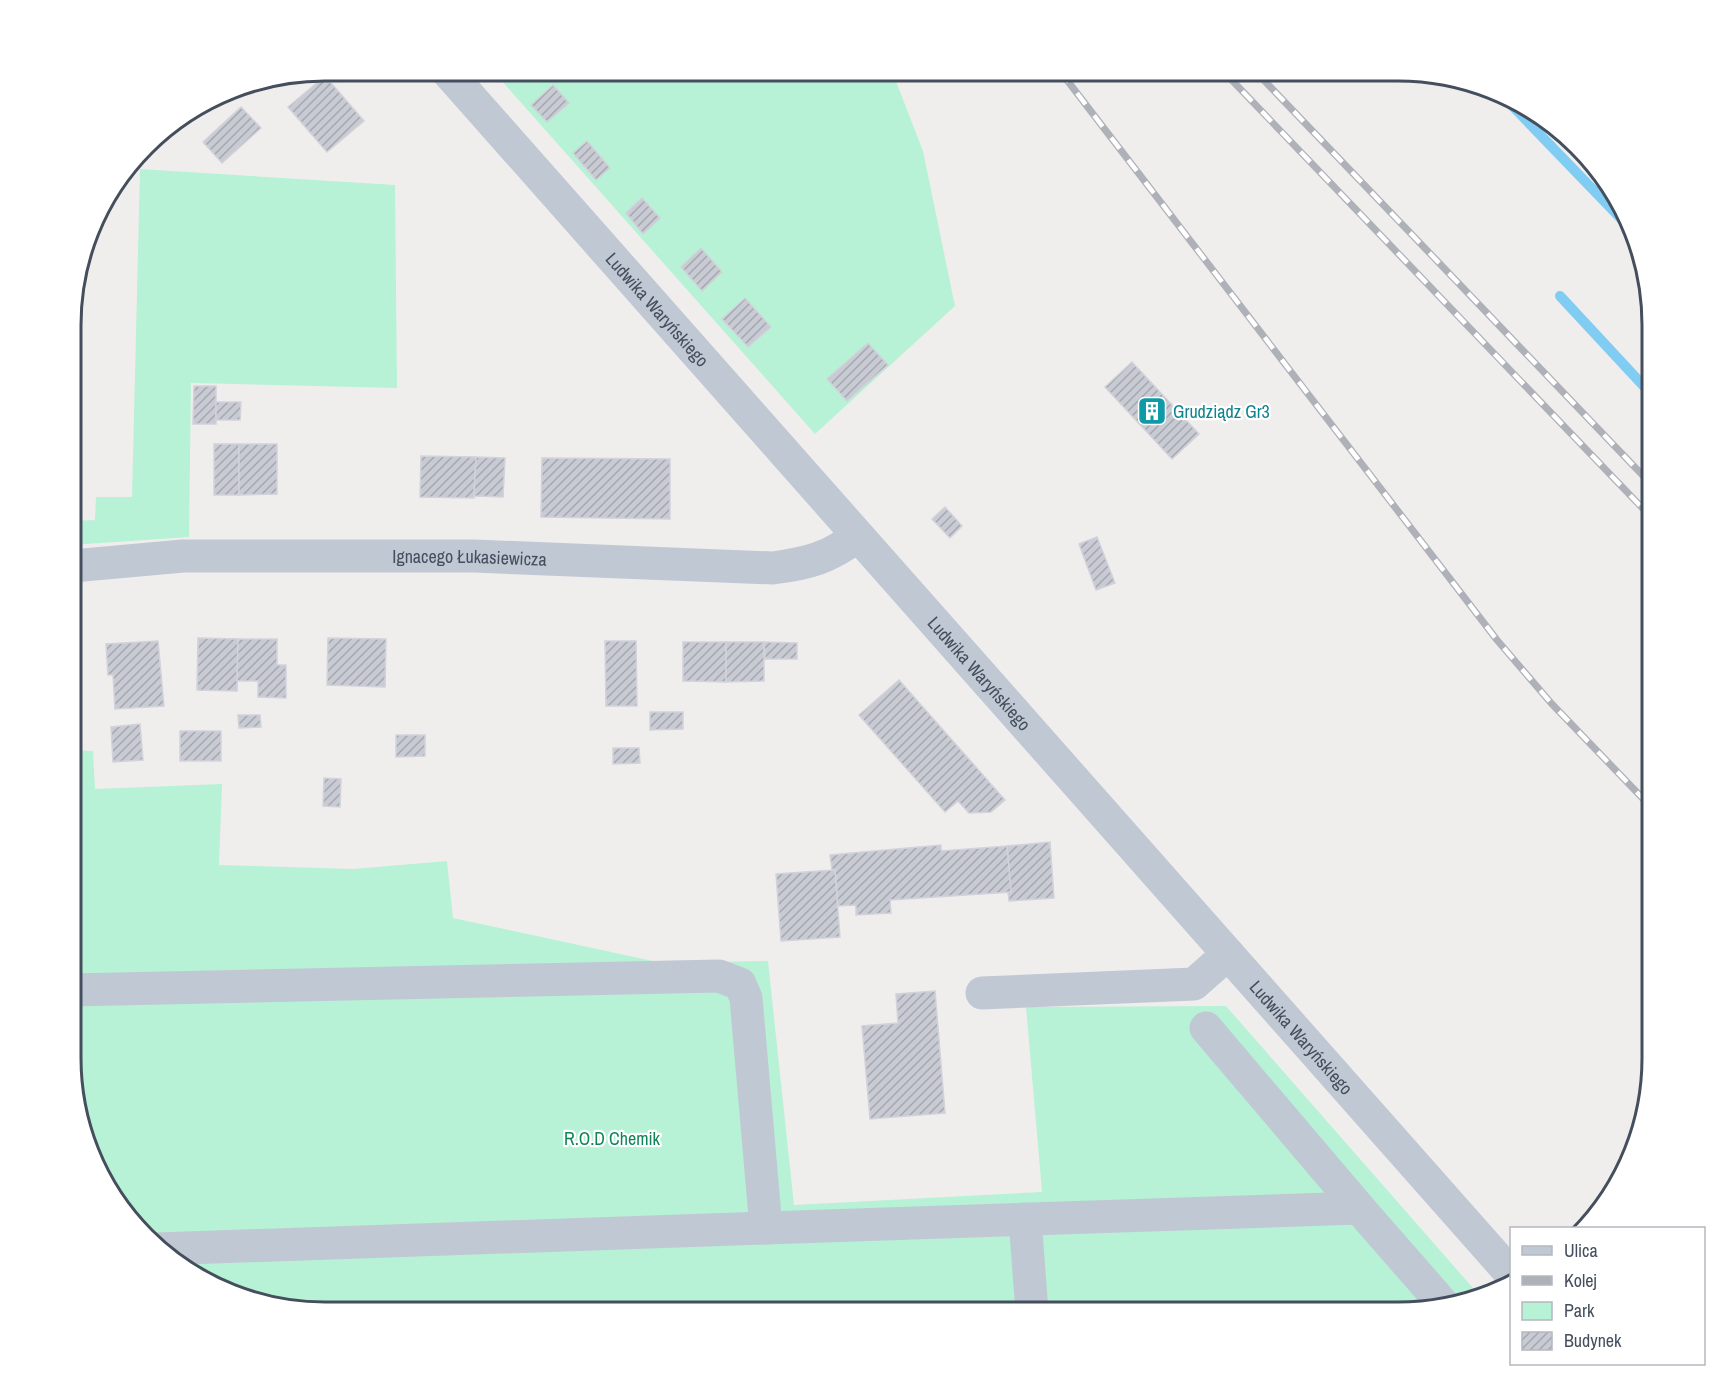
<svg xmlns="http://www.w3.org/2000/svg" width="1723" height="1383" font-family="'Archivo Narrow',sans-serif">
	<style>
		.green { fill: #b7f2d6 }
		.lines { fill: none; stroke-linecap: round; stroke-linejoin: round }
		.stream { stroke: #81ccf3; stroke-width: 10 }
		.building { fill: url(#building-hatch); stroke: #d1d2da; stroke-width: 1.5 }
		.minor { stroke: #c0c8d4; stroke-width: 33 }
		.rail-casing { stroke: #afb1b9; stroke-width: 7 }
		.rail { stroke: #fff; stroke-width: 4.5; stroke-dasharray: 14; stroke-linecap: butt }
		.labels { text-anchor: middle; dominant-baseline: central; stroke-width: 4.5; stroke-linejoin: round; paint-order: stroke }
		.street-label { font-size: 18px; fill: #444e5c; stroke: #fff }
		.culture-label { font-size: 18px; fill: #0d838f; stroke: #fff; text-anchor: start }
		.park-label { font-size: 18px; fill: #0f8458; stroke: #fff }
		.rim { fill: none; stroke: #444e5c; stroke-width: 3 }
	</style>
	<defs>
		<pattern id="building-hatch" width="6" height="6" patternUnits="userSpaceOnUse" patternTransform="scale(1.5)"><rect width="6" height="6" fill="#c9cbd4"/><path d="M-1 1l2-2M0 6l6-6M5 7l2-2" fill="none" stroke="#a5a7af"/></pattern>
	</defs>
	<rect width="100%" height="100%" fill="#f0eeed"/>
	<!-- green -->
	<g class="green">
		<polygon points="493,71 892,71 923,151 955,306 815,434"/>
		<polygon points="140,169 395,185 397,388 191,383 189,537 72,545 72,521 95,520 96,497 132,497"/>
		<polygon points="72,750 93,751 95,789 222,784 219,865 353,869 447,861 453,918 662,963 768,961 794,1205 1042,1192 1026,1007 1226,1006 1480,1296 1398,1312 309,1312 227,1293 157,1249 97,1171 71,1075"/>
	</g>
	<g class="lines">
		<!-- stream -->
		<g class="stream">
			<polyline points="1499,92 1630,228"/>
			<polyline points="1560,296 1652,395"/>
		</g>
	</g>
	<!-- building -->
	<g class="building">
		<polygon points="325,76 364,121 327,152 288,107"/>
		<polygon points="553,85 569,103 547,122 531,105"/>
		<polygon points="241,107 261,128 222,163 203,142"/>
		<polygon points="587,141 610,168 596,180 573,153"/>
		<polygon points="642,198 660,218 643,234 626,213"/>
		<polygon points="701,248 722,272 702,291 681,267"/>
		<polygon points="745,298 771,327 748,347 722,319"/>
		<polygon points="868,343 888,365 847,401 827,379"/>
		<polygon points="1132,362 1199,434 1172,459 1105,387"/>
		<polygon points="194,386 216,386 216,424 193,424"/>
		<polygon points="216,402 241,402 240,420 216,420"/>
		<rect x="214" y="444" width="25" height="51"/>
		<polygon points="239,444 277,444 277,494 239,495"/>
		<polygon points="421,456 476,457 474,498 420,497"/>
		<polygon points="476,457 505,458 503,497 474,496"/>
		<polygon points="542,458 670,459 670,519 541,517"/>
		<polygon points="945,507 962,526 950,538 932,519"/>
		<polygon points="1097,537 1115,583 1096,590 1079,544"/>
		<polygon points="198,638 238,639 237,691 197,690"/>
		<polygon points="328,638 386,639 385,687 327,685"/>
		<polygon points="238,639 277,639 277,665 286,665 286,698 258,697 258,681 237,681"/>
		<polygon points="158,641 164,706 115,709 113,675 108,675 106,644"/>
		<polygon points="605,641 636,641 637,706 606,706"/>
		<polygon points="683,642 726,642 726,682 683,681"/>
		<polygon points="726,642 764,642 764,681 726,682"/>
		<polygon points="764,642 797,643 797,659 765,659"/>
		<polygon points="899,680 1005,800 991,812 969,813 958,801 945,812 859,715"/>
		<polygon points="650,712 683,712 683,729 650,730"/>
		<polygon points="238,715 260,715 261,727 239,728"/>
		<polygon points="140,724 143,760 113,762 111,727"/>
		<rect x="180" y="731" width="41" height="30"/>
		<polygon points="396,735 425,735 425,756 396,757"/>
		<polygon points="613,748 639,748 640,763 613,764"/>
		<polygon points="324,778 341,779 340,807 323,806"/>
		<polygon points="1050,842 1054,898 1009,901 1008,892 1011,892 1007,846"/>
		<polygon points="941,845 941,851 1007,846 1011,892 890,900 891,913 856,915 856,905 838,906 835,870 832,870 830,855"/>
		<polygon points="835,870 840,937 781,941 776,874"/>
		<polygon points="935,991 945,1113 870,1119 862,1026 898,1023 896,994"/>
	</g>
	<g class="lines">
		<!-- minor -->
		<g class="minor">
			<path id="s1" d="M 447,71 L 1512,1275"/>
			<path id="s2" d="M 72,566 L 183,556 L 474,556 L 773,568 C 810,563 828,558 858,536"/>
			<polyline points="71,990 719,976 740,984 746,998 766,1228 1359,1208 1206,1028"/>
			<polyline points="982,993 1194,984 1228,954"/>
			<polyline points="1359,1208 1443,1304"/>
			<polyline points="1025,1219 1032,1312"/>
			<polyline points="157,1249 766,1228"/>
		</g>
		<!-- rail casing -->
		<g class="rail-casing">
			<g id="rail">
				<polyline points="1060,71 1497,640 1551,703 1652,808"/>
				<polyline points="1223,71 1652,518"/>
				<polyline points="1255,71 1652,485"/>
			</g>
		</g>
		<!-- rail -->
		<use href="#rail" class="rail"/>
	</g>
	<!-- icons -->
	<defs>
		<g id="building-square" transform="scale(1.5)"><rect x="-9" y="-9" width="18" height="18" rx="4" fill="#0f9aa8" stroke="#fff"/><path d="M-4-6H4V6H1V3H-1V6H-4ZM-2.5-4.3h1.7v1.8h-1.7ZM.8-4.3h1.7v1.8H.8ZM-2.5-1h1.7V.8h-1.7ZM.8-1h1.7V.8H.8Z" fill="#fff"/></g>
	</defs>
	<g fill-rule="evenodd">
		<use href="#building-square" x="1152" y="411"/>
	</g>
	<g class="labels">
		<!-- street labels -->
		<g class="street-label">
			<text stroke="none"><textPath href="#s1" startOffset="318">Ludwika Waryńskiego</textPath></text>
			<text stroke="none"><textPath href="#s2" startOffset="398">Ignacego Łukasiewicza</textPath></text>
			<text stroke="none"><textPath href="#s1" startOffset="804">Ludwika Waryńskiego</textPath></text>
			<text stroke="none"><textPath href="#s1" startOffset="1290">Ludwika Waryńskiego</textPath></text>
		</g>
		<!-- culture labels -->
		<g class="culture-label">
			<text x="1173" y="411">Grudziądz Gr3</text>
		</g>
		<!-- park labels -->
		<g class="park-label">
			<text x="612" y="1138">R.O.D Chemik</text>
		</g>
	</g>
	<!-- crop -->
	<path d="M0 0H1723V1383H0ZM325 81H1398A244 244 0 0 1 1642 325V1058A244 244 0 0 1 1398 1302H325A244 244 0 0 1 81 1058V325A244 244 0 0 1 325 81Z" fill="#fff" fill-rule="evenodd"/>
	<path class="rim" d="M325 81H1398A244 244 0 0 1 1642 325V1058A244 244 0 0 1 1398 1302H325A244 244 0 0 1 81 1058V325A244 244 0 0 1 325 81Z"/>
	<!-- legend -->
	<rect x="1510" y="1227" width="195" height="138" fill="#ffffff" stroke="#b4b8be" stroke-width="1.5"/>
	<rect x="1522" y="1246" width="30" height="9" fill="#c0c8d4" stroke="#b4b8be" stroke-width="1.5"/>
	<text x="1564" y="1257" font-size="18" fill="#444e5c">Ulica</text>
	<rect x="1522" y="1276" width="30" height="9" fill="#afb1b9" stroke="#b4b8be" stroke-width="1.5"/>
	<text x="1564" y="1287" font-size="18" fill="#444e5c">Kolej</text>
	<rect x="1522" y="1302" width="30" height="18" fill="#b7f2d6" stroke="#b4b8be" stroke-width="1.5"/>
	<text x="1564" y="1317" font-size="18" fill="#444e5c">Park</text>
	<rect x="1522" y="1332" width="30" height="18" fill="url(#building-hatch)" stroke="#b4b8be" stroke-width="1.5"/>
	<text x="1564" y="1347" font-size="18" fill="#444e5c">Budynek</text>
</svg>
